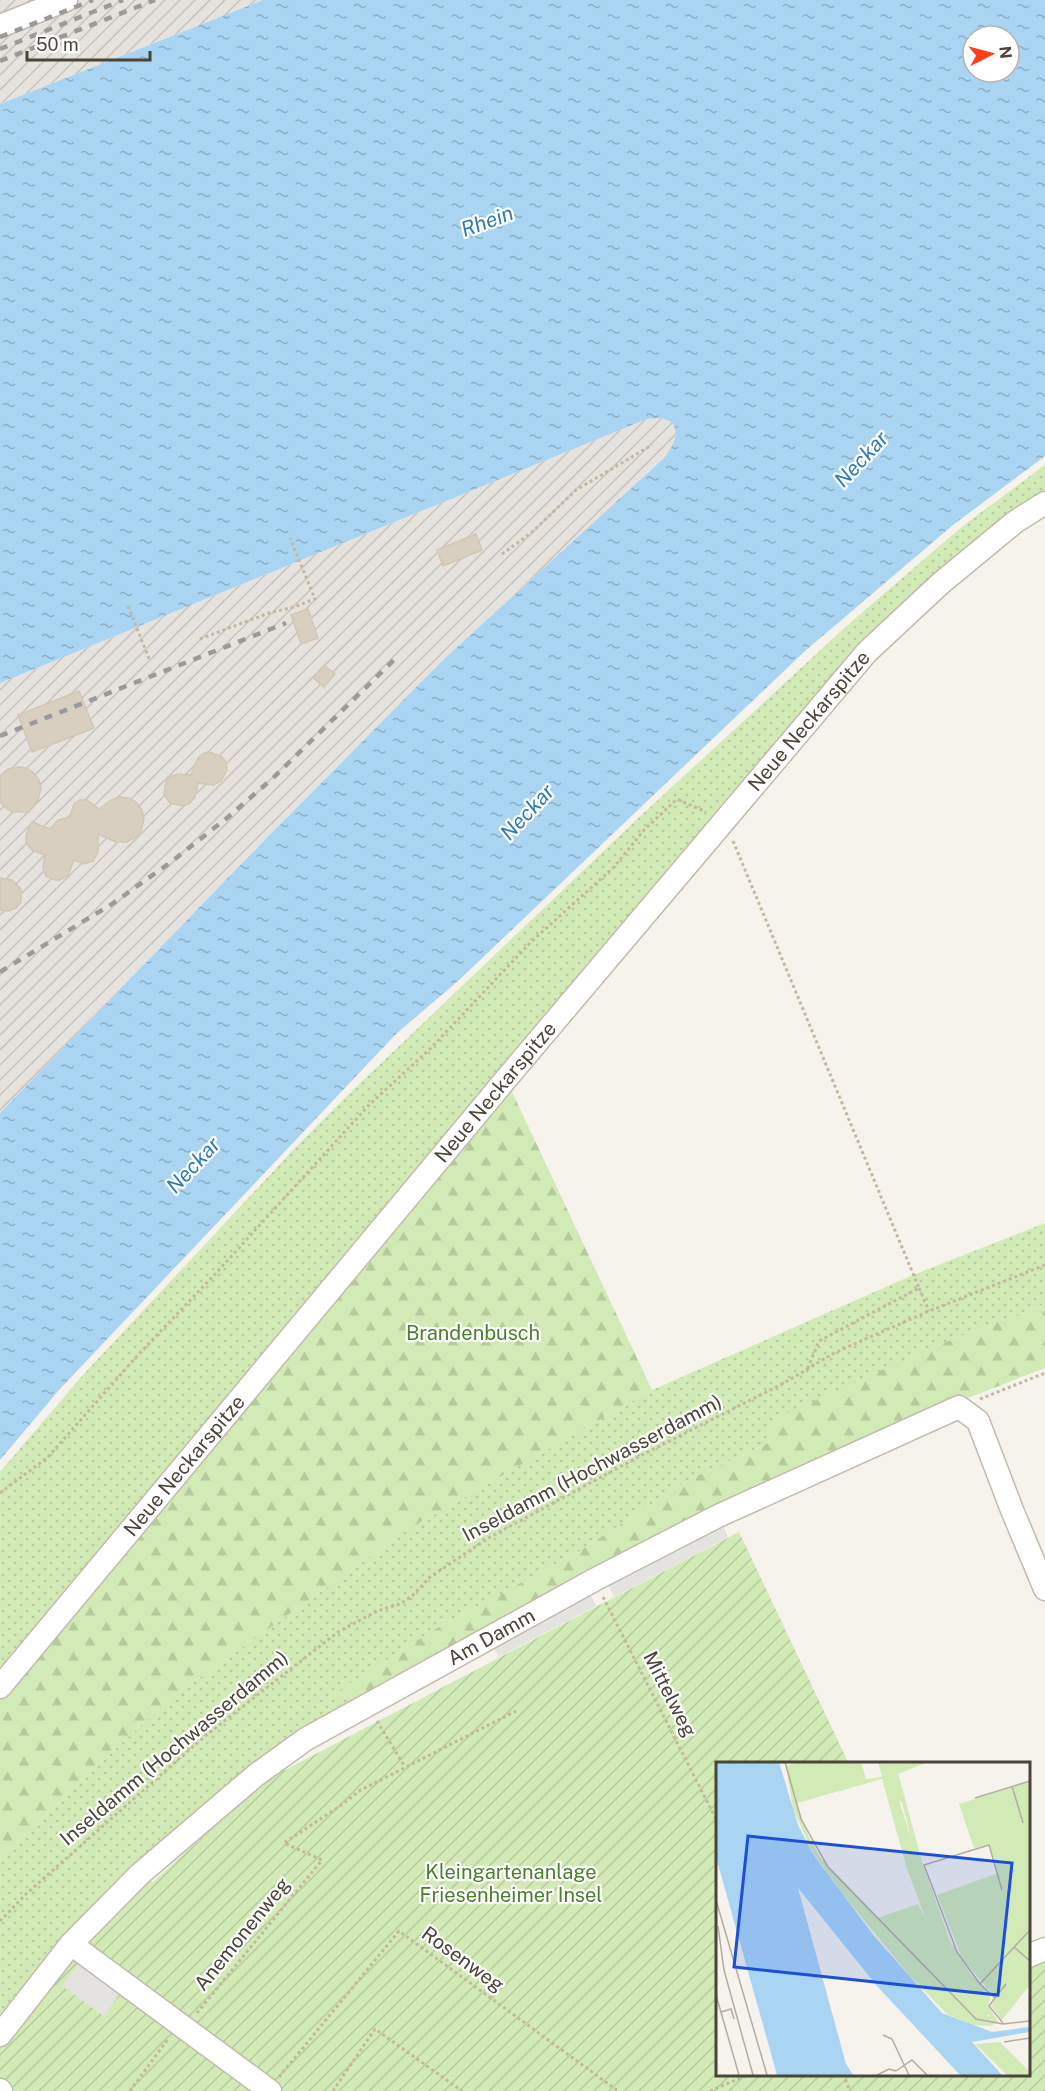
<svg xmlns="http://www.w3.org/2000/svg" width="1045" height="2091" font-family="'Public Sans',sans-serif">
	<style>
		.industrial { fill: url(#industrial-furrows) }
		.grass { fill: url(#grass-dots) }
		.forest { fill: url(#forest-firs) }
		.garden { fill: url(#garden-furrows) }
		.parking { fill: #e5e3e0 }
		.water { fill: url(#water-ripples); fill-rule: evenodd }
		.building { fill: #d8cfc1; stroke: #d3c7b4; stroke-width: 1.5 }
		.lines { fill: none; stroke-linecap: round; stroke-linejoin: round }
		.minor-casing { stroke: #c2bbae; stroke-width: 25 }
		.path { stroke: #c4b79f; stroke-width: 3; stroke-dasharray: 3 3; stroke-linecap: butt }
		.minor { stroke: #fff; stroke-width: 22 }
		.rail { stroke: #9a9a9a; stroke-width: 4.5; stroke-dasharray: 8 8; stroke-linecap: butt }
		.labels { text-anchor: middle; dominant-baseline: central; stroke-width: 4.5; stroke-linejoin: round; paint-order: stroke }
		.street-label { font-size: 20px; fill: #4b4439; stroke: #fff }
		.park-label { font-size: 20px; fill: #4a7f2a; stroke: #fff }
		.water-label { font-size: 21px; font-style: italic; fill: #2e7ab2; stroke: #fff }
		.inset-road { fill: none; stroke: #b2ada4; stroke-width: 1.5 }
		.view { fill: #1d4ed8; fill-opacity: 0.15; stroke: #1d4ed8; stroke-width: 3 }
		.inset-edge { fill: none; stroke: #4b4439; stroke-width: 3 }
	</style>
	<defs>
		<pattern id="industrial-furrows" width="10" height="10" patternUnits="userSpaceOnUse" patternTransform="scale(1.5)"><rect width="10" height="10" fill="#e6e2dd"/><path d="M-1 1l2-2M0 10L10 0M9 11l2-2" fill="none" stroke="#c7c3be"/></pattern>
		<pattern id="grass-dots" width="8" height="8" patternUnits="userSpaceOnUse" patternTransform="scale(1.5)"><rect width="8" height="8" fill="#d2eab5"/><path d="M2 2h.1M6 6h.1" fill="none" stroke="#b6ca9c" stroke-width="1.8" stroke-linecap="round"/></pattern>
		<pattern id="forest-firs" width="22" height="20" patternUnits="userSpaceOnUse" patternTransform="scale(1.5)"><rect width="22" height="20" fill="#d2eab5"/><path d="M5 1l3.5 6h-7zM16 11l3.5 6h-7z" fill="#b6ca9c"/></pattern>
		<pattern id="garden-furrows" width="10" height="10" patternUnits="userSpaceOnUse" patternTransform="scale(1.5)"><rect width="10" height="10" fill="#d2eab5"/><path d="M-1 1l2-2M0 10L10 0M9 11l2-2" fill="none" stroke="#b6ca9c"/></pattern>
		<pattern id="water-ripples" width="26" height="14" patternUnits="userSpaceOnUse" patternTransform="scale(1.5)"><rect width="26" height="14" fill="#a9d4f2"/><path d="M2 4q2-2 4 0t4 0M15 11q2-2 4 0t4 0" fill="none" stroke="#8caec5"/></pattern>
	</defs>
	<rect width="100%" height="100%" fill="#f6f3ec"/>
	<!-- industrial -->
	<g class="industrial">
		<polygon points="0,0 263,0 0,104"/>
		<polygon points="662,418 673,423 676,432 673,445 664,458 444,659 250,855 0,1113 0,683 647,419"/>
	</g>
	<!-- grass -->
	<g class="grass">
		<polygon points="1045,465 1045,503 867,652 0,1687 0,1472 82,1376 296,1147 352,1091 634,822 851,622 964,525"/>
		<polygon points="1045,1223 1045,1304 930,1348 769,1443 690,1479 578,1552 437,1628 329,1697 364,1697 156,1846 90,1910 0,2022 0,1857 168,1700 409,1529 652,1390 913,1275"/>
	</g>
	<!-- forest -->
	<g class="forest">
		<polygon points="506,1079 652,1390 409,1529 168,1700 0,1857 0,1687"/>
		<polygon points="1045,1304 1045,1368 960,1401 364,1697 327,1698 437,1628 578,1552 690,1479 769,1443 770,1421 930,1348"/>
	</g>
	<!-- garden -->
	<polygon class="garden" points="739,1532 849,1764 718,1764 718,2074 1028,2074 1029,1962 1045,1955 1045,2091 0,2091 0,2046 78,1944 145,1877 153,1882 266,1780"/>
	<!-- parking -->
	<g class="parking">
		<polygon points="718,1516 728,1537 614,1597 604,1575"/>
		<polygon points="585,1585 596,1606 499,1657 487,1638"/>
		<polygon points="80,1961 121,1992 104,2016 62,1986"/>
	</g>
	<!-- water -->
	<path class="water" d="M 263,0 L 1045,0 L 1045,456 L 953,525 L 805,651 L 458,981 L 396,1034 L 59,1390 L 0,1460 L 0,1113 L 250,855 L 444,659 L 664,458 C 673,445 679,438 673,423 L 662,418 L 647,419 L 0,683 L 0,104 ZM 973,36 L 1009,36 L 1009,72 L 973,72 Z"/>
	<!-- building -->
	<g class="building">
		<polygon points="476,534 482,550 443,566 437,550"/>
		<polygon points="308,609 318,638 301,644 291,615"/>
		<polygon points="324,665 335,674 324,687 313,678"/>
		<polygon points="79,691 94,728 32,752 18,715"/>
		<polygon points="209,752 222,757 226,762 227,770 221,781 213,785 198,783 195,797 190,803 182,806 170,803 164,794 166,781 171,776 179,774 191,775 197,760 202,754"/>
		<polygon points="18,767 26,768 33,772 39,780 41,789 38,800 29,812 13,812 7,809 0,802 0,776 8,769"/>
		<polygon points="120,797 129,798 136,802 142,810 144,819 141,831 136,837 127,842 116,842 98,834 98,852 93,861 83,864 74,860 68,875 60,880 55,880 46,876 43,867 45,855 32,850 26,843 26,835 32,822 50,829 58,820 70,817 74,804 80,800 87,800 99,809 111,800"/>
		<polygon points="0,878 12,880 21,889 21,902 16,908 8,911 0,910"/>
	</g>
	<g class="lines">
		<!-- minor casing -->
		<g class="minor-casing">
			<g id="minor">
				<polyline points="0,26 66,0"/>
				<path id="s1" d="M 0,1687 L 506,1079 L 867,652 L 941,583 L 1015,522 L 1045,503"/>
				<path id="s2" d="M 71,1944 L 140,1874 L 256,1775 L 306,1739 L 594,1580 L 718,1516 L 959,1407 L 978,1421 L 1012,1510 L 1045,1589"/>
				<polyline points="1028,1956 1045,1949"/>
				<polyline points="0,2035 71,1944 270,2091"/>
				<polyline points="0,2090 1,2091"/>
			</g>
		</g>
		<!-- path -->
		<g class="path">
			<polyline points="502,554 531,533 576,490 652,445"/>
			<polyline points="128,606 150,661"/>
			<polyline points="200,639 269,613 294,607 315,599 290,538"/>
			<polyline points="733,841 919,1288 819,1341 807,1370"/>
			<polyline points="919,1288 929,1311"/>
			<polyline points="980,1399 1045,1373"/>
			<polyline points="0,1493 48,1457 136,1357 218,1271 369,1105 430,1049 531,942 614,867 644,830 677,799 706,812"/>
			<polyline points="603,1597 718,1823"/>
			<polyline points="377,1721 405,1767"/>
			<polyline points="0,1921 26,1894 205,1736 338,1632 377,1611 400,1604 412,1596 430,1577 490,1537 642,1455 784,1383 834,1353 929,1311 1045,1265"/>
			<polyline points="197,2013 322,1860 284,1843 343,1804 359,1791 516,1711"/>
			<polyline points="843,2074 850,2091"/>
			<polyline points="279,2077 399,1931 618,2091"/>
			<polyline points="130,2091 168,2039"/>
			<polyline points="333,2091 375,2029 462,2091"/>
			<polyline points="710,2091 750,2074"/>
		</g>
		<!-- minor -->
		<use href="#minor" class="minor"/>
		<!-- rail -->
		<g class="rail">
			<polyline points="0,37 93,0"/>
			<polyline points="0,49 123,0"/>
			<polyline points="0,61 155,0"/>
			<polyline points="0,736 286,623"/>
			<polyline points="0,972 112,904 171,862 227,818 272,779 395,659"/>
		</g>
	</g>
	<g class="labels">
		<!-- street labels -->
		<g class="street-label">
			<text stroke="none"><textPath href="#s1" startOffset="1260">Neue Neckarspitze</textPath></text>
			<text stroke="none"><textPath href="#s1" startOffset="774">Neue Neckarspitze</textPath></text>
			<text stroke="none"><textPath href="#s1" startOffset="288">Neue Neckarspitze</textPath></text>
			<text transform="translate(592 1468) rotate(-28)">Inseldamm (Hochwasserdamm)</text>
			<text stroke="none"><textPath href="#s2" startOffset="524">Am Damm</textPath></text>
			<text transform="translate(670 1694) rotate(63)">Mittelweg</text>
			<text transform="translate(174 1748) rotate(-40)">Inseldamm (Hochwasserdamm)</text>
			<text transform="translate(242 1934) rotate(-51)">Anemonenweg</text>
			<text transform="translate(463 1959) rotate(36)">Rosenweg</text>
		</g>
		<!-- park labels -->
		<g class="park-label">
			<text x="473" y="1333">Brandenbusch</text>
			<text x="511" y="1872">Kleingartenanlage<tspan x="511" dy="23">Friesenheimer Insel</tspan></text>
		</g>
		<!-- water labels -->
		<g class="water-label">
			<text transform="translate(487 221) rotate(-20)">Rhein</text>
			<text transform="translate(861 459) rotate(-47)">Neckar</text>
			<text transform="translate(527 812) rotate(-47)">Neckar</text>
			<text transform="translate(193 1165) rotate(-47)">Neckar</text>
		</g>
	</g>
	<!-- overview -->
	<g transform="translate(716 1762)">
		<rect width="314" height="314" fill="#f6f3ec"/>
		<path d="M 84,0 L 145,0 L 150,17 L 166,15 L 162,0 L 171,0 L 214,138 L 236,185 L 237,182 L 254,211 L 275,234 L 272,244 L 282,259 L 275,264 L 257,263 L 231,252 L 193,213 L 130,136 L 97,91 L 77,47 L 70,4 ZM 166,17 L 191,107 L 216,174 L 235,207 L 273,254 L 260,257 L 104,95 L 92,73 L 81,41 ZM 179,0 L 212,0 L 182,12 ZM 284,280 L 313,309 L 313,313 L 291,313 L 259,282 Z" fill="#d2eab5" fill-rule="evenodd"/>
		<path d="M 171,0 L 179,0 L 207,103 L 237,187 L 207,127 L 186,40 L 182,39 ZM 202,142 L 235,207 L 272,251 L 271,256 L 260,257 L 161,156 Z" fill="#d2eab5"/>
		<path d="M 313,20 L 313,224 L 286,258 L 275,244 L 280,237 L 246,196 L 221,133 L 282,111 L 273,82 L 258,86 L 243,42 Z" fill="#d2eab5"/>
		<path d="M 0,0 L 63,0 L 82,63 L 97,92 L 158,174 L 226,251 L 276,270 L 313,265 L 313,270 L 256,280 L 286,313 L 244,313 L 161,224 L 82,126 L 130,302 L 137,313 L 61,313 L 0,95 Z" fill="#a9d4f2"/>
		<path class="inset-road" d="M 69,0 L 85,57 L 112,105 L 260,257 L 287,262 L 314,259M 296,24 L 307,61M 259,36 L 314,19M 0,138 L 51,313M 2,164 L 8,208 L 37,313M 298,185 L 314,199M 264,222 L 241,190 L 208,103 L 273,83 L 286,128M 0,233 L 23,313M 279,236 L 264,222 L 314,168M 5,250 L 15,247 L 18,257M 287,261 L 273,244 L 290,222M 167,273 L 176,277 L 193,313M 288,280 L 314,276M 180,309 L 196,298 L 211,313M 161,313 L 173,307 L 180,309"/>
		<path class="view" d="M 32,74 L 296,101 L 282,233 L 18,205 Z"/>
		<rect width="314" height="314" class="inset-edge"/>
	</g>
	<!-- north arrow -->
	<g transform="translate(991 54) rotate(84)"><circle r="28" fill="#ffffff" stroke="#b7b4b0" stroke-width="1.5"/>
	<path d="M0-4.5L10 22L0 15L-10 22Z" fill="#fc3f1d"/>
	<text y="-9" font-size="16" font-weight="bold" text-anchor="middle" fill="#4b4439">N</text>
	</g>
	<!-- scale -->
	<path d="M27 51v9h123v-9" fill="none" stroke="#4b4439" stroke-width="3"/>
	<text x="36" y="51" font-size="18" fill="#4b4439" stroke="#ffffff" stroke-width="4.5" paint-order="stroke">50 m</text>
</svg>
